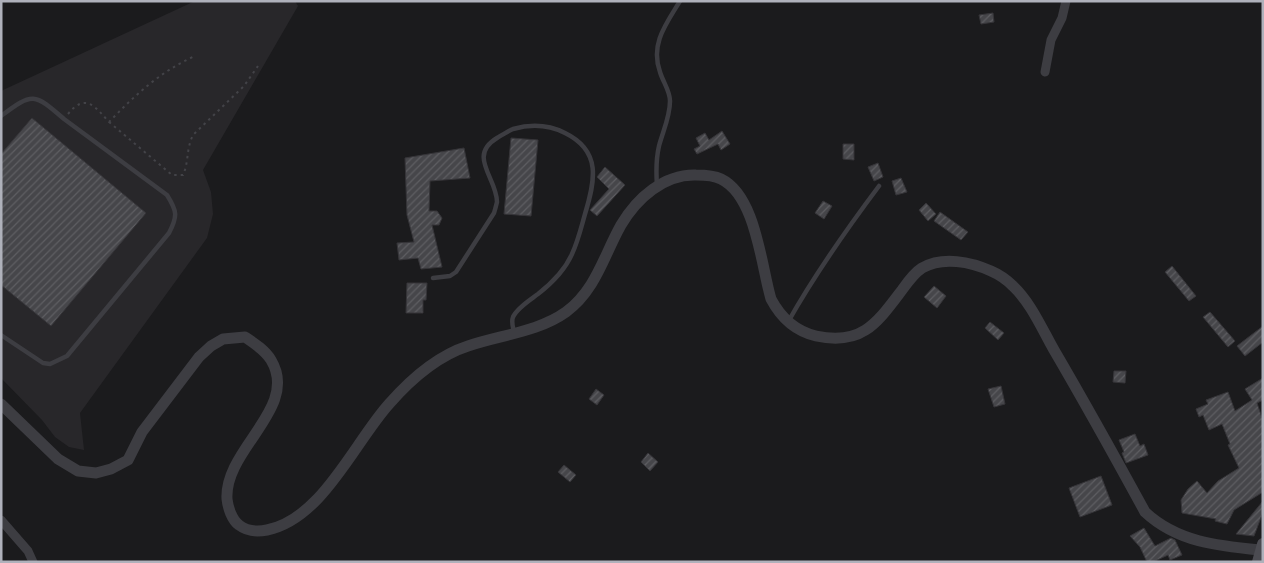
<svg xmlns="http://www.w3.org/2000/svg" width="1264" height="563" font-family="'Noto Sans',sans-serif">
	<style>
		.built { fill: #28272a }
		.building { fill: url(#building-hatch); stroke: #363539 }
		.lines { fill: none; stroke-linecap: round; stroke-linejoin: round }
		.path { stroke: #434348; stroke-width: 2; stroke-dasharray: 2.5 4; stroke-linecap: butt }
		.service { stroke: #3d3d42; stroke-width: 4.5 }
		.minor { stroke: #3d3d42; stroke-width: 9 }
		.tertiary { stroke: #3d3d42; stroke-width: 11 }
		.secondary { stroke: #4b4b51; stroke-width: 12 }
	</style>
	<defs>
		<pattern id="building-hatch" width="6" height="6" patternUnits="userSpaceOnUse" patternTransform="scale(1.25)"><rect width="6" height="6" fill="#46464a"/><path d="M-1 1l2-2M0 6l6-6M5 7l2-2" fill="none" stroke="#5e5e62"/></pattern>
	</defs>
	<rect width="100%" height="100%" fill="#1b1b1d"/>
	<!-- built -->
	<polygon class="built" points="195,1 295,1 298,6 203,170 211,192 213,214 207,238 80,413 84,450 69,447 55,437 42,420 1,378 1,91"/>
	<!-- building -->
	<g class="building">
		<polygon points="993,13 994,22 981,24 979,15"/>
		<polygon points="32,118 146,213 51,326 1,285 1,154"/>
		<polygon points="722,131 730,144 721,150 718,144 697,154 694,149 700,146 696,138 705,133 709,140"/>
		<polygon points="511,138 538,140 531,216 504,214"/>
		<polygon points="843,144 854,144 854,160 843,159"/>
		<polygon points="464,148 470,178 430,181 429,211 437,211 442,218 439,225 432,225 442,267 421,269 418,258 399,260 397,243 414,242 407,215 405,158"/>
		<polygon points="878,163 883,177 874,181 868,167"/>
		<polygon points="605,167 625,185 597,216 590,210 609,189 597,177"/>
		<polygon points="901,178 907,192 896,195 892,181"/>
		<polygon points="823,201 832,206 824,219 815,213"/>
		<polygon points="926,203 936,214 928,221 919,210"/>
		<polygon points="940,212 968,232 961,240 934,221"/>
		<polygon points="1172,266 1196,296 1189,301 1165,272"/>
		<polygon points="407,283 427,283 426,300 423,300 423,313 406,313"/>
		<polygon points="934,286 946,296 937,308 924,297"/>
		<polygon points="1210,312 1235,341 1228,347 1203,317"/>
		<polygon points="990,322 1004,333 998,340 985,328"/>
		<polygon points="1263,326 1263,342 1245,356 1237,346"/>
		<polygon points="1114,371 1126,371 1125,383 1113,382"/>
		<polygon points="1263,378 1263,400 1257,403 1263,421 1263,492 1234,510 1227,524 1215,521 1216,519 1182,513 1181,500 1188,489 1197,481 1207,493 1218,481 1239,468 1228,445 1230,444 1222,424 1209,430 1203,415 1199,417 1196,409 1208,404 1206,400 1228,392 1235,411 1252,400 1245,389"/>
		<polygon points="1001,386 1005,404 994,407 988,389"/>
		<polygon points="596,389 604,395 597,405 589,399"/>
		<polygon points="1135,434 1140,446 1144,444 1148,455 1126,463 1122,453 1124,452 1119,440"/>
		<polygon points="648,453 658,462 650,471 641,462"/>
		<polygon points="564,465 576,475 570,482 558,472"/>
		<polygon points="1101,476 1112,505 1080,517 1069,488"/>
		<polygon points="1263,501 1263,512 1254,536 1236,534"/>
		<polygon points="1144,528 1155,546 1171,538 1175,540 1182,555 1170,560 1168,555 1153,562 1147,562 1140,547 1130,536"/>
	</g>
	<g class="lines">
		<!-- path -->
		<g class="path">
			<path d="M 68,114 C 86,92 95,107 109,122 C 135,95 161,71 195,56"/>
			<path d="M 109,122 L 172,175 L 183,175 C 189,162 186,149 193,135 L 244,86 L 258,66"/>
		</g>
		<!-- service -->
		<g class="service">
			<path d="M 1,116 C 33,92 34,93 64,119 L 167,195 C 177,211 178,216 169,233 L 67,356 L 50,364 L 43,363 L 1,335"/>
			<path d="M 657,185 C 656,172 656,159 659,146 C 663,131 670,117 670,101 C 670,91 663,82 660,72 C 650,44 666,24 680,1"/>
			<path d="M 433,278 L 450,276 L 456,272 L 494,213 C 495,210 496,206 497,202 C 497,178 467,156 497,138 C 502,135 508,131 513,129 C 531,124 549,125 565,133 C 602,151 595,181 585,214 C 581,228 578,241 572,254 C 565,270 552,283 538,294 C 530,300 517,308 513,317 C 511,322 513,327 514,332"/>
			<path d="M 788,322 C 815,274 846,230 879,186"/>
		</g>
		<!-- minor -->
		<g class="minor">
			<polyline points="1045,72 1051,40 1062,18 1066,1"/>
			<polyline points="1,520 28,551 33,562"/>
		</g>
		<!-- tertiary -->
		<path class="tertiary" d="M 1,404 L 58,459 L 78,471 L 96,473 L 111,469 L 128,460 L 142,432 L 199,357 L 211,346 L 223,339 L 245,337 C 254,343 265,350 271,360 C 300,408 224,449 227,499 C 228,508 232,520 239,525 C 248,532 257,532 267,530 C 322,519 354,443 389,404 C 410,380 437,356 468,346 C 500,335 538,332 566,312 C 596,290 604,255 621,225 C 637,198 664,174 696,175 C 703,175 715,176 721,179 C 756,196 761,265 771,299 C 781,318 795,331 816,336 C 862,346 877,323 902,290 C 907,283 914,273 922,268 C 943,256 971,262 991,271 C 998,274 1008,281 1013,286 C 1031,303 1042,329 1054,350 C 1085,403 1115,457 1145,512 C 1177,542 1218,546 1260,550"/>
		<!-- secondary -->
		<polyline class="secondary" points="1258,562 1263,544"/>
	</g>
	<!-- border -->
	<rect width="1264" height="563" fill="none" stroke="#afb1bb" stroke-width="5"/>
</svg>
